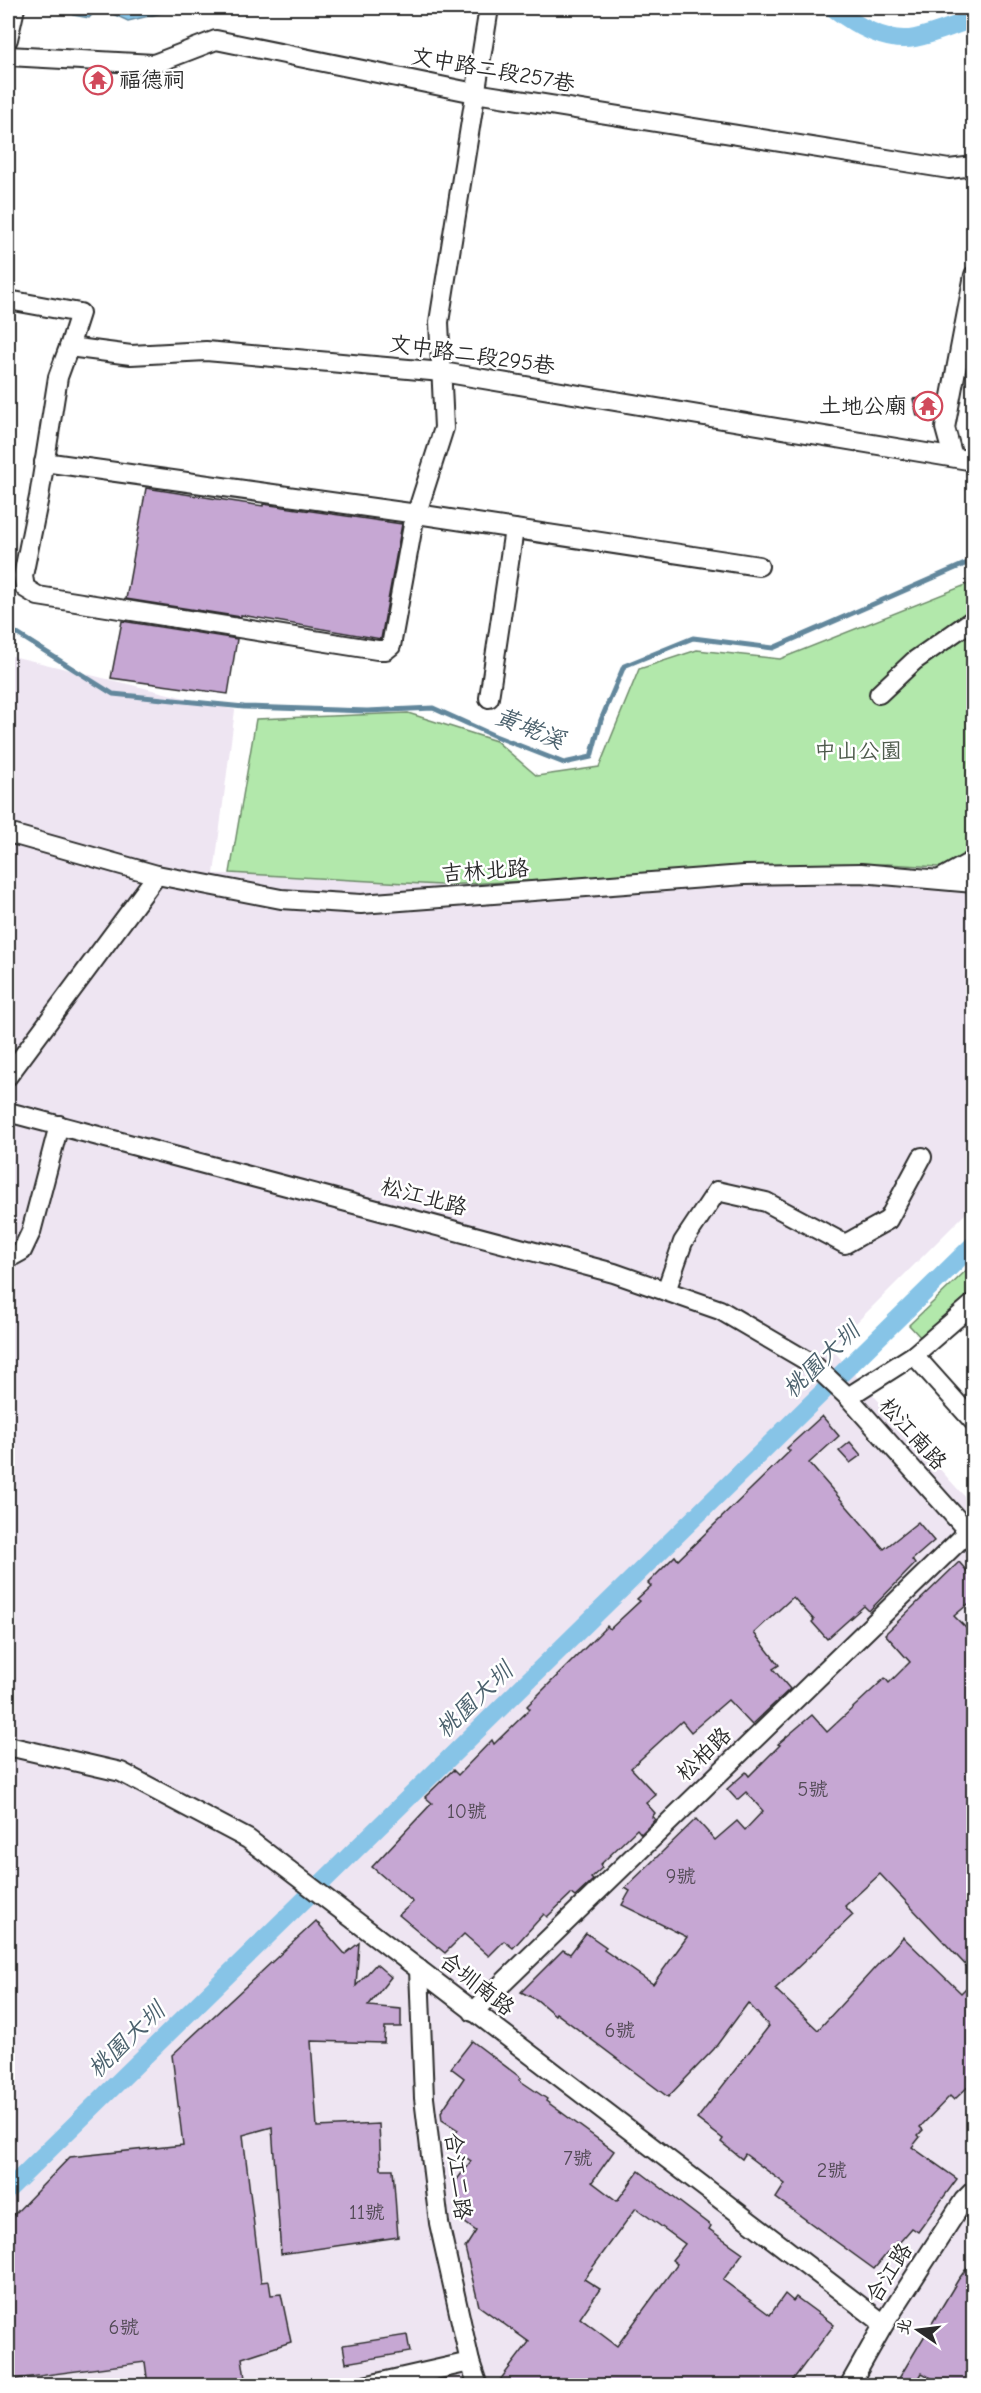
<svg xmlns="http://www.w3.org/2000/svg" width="981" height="2393" font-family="'Comic Neue','LXGW WenKai TC',sans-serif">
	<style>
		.built { fill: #eee5f2 }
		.green { fill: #b2e8ab; stroke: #6e8a6b; stroke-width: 1.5 }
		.water { fill: #87c4e7; stroke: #62879c; stroke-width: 1.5 }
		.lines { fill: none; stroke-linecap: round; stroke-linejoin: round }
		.stream { stroke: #62879c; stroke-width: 5 }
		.canal { stroke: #87c4e7; stroke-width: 18 }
		.building { fill: #c6a7d3; stroke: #2b2b2b; stroke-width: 1.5; fill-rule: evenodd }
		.minor-casing { stroke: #2b2b2b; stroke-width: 22 }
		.minor { stroke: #fff; stroke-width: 18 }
		.labels { text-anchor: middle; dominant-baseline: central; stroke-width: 5; stroke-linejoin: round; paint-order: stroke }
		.number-label { font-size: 20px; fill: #524a55 }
		.street-label { font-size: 22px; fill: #2b2b2b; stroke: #fff }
		.poi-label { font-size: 22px; fill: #2b2b2b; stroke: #fff; text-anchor: start }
		.park-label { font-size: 22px; fill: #4d5a4b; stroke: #fff }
		.water-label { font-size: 24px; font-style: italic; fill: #4b616d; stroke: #fff }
	</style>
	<rect width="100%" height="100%" fill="#fff"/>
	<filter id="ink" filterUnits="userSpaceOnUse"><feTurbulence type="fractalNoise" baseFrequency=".0167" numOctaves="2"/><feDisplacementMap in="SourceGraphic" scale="12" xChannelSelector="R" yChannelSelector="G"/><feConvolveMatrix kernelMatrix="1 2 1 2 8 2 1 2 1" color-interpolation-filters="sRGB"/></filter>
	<g filter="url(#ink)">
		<!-- built -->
		<polygon class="built" points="8,655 235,710 214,874 973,882 973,1206 831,1348 973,1506 973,2385 8,2385"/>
		<!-- green -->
		<g class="green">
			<polygon points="973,582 973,869 887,864 440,885 230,873 256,719 408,713 496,741 537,776 599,767 639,669 697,650 780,659"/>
			<polygon points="973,1264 973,1293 923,1340 909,1325"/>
		</g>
		<!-- water -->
		<g class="water">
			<polygon points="75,8 98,8 89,18 73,15"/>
			<polygon points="100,8 183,8 128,21"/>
		</g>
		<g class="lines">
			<!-- stream -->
			<polyline class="stream" points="8,628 113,694 244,707 367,711 433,708 495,736 564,763 591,757 601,720 624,666 693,638 773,648 974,560"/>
			<!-- canal -->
			<g class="canal">
				<path d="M 833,8 C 854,24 886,44 915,38 C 935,34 954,25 974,19"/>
				<polyline points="8,2190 974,1244"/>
			</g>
		</g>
		<!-- building -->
		<g class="building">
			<polygon points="92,72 108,73 103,93 87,90"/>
			<polygon points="939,396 936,414 917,416 913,399"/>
			<polygon points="146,488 263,506 263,504 402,524 381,639 241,615 241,617 126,599"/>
			<polygon points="122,621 237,639 228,694 111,678"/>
			<polygon points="822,1416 839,1436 809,1463 884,1549 918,1522 934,1541 912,1560 915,1564 869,1611 864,1606 827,1639 812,1622 814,1620 793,1597 754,1633 779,1665 773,1669 790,1689 752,1725 728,1700 691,1732 682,1721 631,1768 656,1795 646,1803 655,1813 652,1817 655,1819 652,1823 641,1834 637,1829 600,1865 602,1868 591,1878 593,1880 575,1897 571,1894 547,1917 544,1914 513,1948 504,1941 489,1956 464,1934 445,1953 399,1915 413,1902 372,1867 432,1803 425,1797 453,1770 458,1775 492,1740 494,1744 530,1709 527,1706 607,1626 610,1629 640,1601 637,1599 651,1586 648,1583 675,1556 678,1560 790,1451 787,1448"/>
			<polygon points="850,1442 861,1455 850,1463 839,1451"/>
			<polygon points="959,1562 974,1579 974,1599 954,1616 974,1636 974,1974 880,1874 845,1906 853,1915 775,1989 818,2030 903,1937 961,1993 974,1980 974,2081 954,2100 950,2096 920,2127 923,2130 918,2135 920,2137 912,2147 957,2179 918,2232 912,2228 899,2243 897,2241 874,2269 776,2198 785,2184 745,2154 742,2159 721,2142 723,2139 697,2119 769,2026 748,2003 714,2049 668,2097 556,2013 555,2015 537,2000 521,1992 563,1950 570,1954 586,1933 606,1947 604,1950 653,1984 687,1937 622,1905 630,1891 625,1888 696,1819 715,1840 737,1821 745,1830 763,1811 746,1792 737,1800 727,1789 746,1772 749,1776 780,1745 778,1744 812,1715 827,1732 885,1678 889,1683 910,1662 885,1634"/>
			<polygon points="316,1921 345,1954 359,1943 356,1986 376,1964 391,1977 368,2006 401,2009 401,2027 385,2027 384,2043 311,2041 317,2127 379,2124 381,2169 393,2169 398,2237 281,2254 272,2127 243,2135 261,2282 269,2281 271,2295 281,2294 291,2342 242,2358 246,2385 148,2385 145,2362 8,2380 8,2221 70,2157 183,2145 172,2055"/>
			<path d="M 472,2041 L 521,2078 L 519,2080 L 547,2099 L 546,2101 L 614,2151 L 592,2182 L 617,2201 L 639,2171 L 711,2226 L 709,2229 L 743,2253 L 723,2280 L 770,2315 L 785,2294 L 793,2301 L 796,2297 L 834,2325 L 789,2385 L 508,2385 L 500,2380 L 529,2342 L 479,2306 L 465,2248 L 476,2231 L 460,2219 L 456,2181 L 471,2161 L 447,2145 L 458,2130 L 442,2120 L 441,2112 L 464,2078 L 451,2068 ZM 636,2208 L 685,2244 L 672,2260 L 677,2264 L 617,2346 L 580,2318 L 600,2289 L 584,2279 Z"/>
			<polygon points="974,2258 974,2385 944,2385 922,2373 915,2385 895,2385 958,2280"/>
			<polygon points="407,2335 410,2352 346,2363 343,2345"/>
		</g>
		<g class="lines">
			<!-- minor casing -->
			<g class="minor-casing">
				<g id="minor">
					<polyline points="8,39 15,8"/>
					<polyline points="8,56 154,64 216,40 475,93 949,169 974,166"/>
					<polyline points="8,300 80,313 69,347 131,355 206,351 442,372 974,461"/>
					<polyline points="69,347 58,377 39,497 23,576 25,588 38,596 377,650 386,650 391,646 413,525 444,428 439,322 489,8"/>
					<polyline points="953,457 945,428 974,275"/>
					<polyline points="44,462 417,514 759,566"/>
					<polyline points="879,694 914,661 974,619"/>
					<polyline points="489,698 514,529"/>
					<polyline points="8,833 157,875 281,899 361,904 744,875 861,873 974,883"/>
					<polyline points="940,879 974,860"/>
					<polyline points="8,1076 157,875"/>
					<polyline points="8,1112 614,1273 720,1310 814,1365 848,1397 974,1538"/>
					<polyline points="8,1255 13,1256 22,1251 31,1232 59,1125"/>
					<polyline points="666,1291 683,1242 717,1191 766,1202 845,1244 888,1220 922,1157"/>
					<polyline points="914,1355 974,1303"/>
					<polyline points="848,1397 914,1355 974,1422"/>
					<polyline points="8,1746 121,1772 248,1839 884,2324"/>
					<polyline points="419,1969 424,2098 439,2223 470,2362 478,2386"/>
					<polyline points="473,2012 968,1532"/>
					<polyline points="364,2386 470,2362"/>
					<polyline points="849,2386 884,2324 964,2200 974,2190"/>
				</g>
			</g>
			<!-- minor -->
			<use href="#minor" class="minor"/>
		</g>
	</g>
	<!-- icons -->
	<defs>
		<g id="temple-ring" transform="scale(1.5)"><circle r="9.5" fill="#fff" stroke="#d1495b" stroke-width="1.5"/><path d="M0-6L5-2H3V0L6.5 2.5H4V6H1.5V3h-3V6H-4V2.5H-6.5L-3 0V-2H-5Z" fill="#d1495b"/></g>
	</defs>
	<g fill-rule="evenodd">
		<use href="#temple-ring" x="98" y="80"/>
		<use href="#temple-ring" x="928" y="406"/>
	</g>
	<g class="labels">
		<!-- number labels -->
		<g class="number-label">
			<text x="813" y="1789">5號</text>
			<text x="467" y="1811">10號</text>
			<text x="681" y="1876">9號</text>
			<text x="620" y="2030">6號</text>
			<text x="578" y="2158">7號</text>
			<text x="832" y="2170">2號</text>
			<text x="367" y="2212">11號</text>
			<text x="124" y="2327">6號</text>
		</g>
		<!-- street labels -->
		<g class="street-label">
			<text transform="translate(493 70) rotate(10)">文中路二段257巷</text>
			<text transform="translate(472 355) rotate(8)">文中路二段295巷</text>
			<text transform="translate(485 871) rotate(-4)">吉林北路</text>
			<text transform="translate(424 1197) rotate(15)">松江北路</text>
			<text transform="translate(913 1434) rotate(48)">松江南路</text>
			<text transform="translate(704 1754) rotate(-44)">松柏路</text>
			<text transform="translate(477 1984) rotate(38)">合圳南路</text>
			<text transform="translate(458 2176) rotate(83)">合江二路</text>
			<text transform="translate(889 2273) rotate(-57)">合江路</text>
		</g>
		<!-- poi labels -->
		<g class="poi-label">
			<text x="119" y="80">福德祠</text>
			<text x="907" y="406" text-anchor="end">土地公廟</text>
		</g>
		<!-- park labels -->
		<g class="park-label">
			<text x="858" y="751">中山公園</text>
		</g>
		<!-- water labels -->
		<g class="water-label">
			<text transform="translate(530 728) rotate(22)">黃墘溪</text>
			<text transform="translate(821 1360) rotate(-44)">桃園大圳</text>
			<text transform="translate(474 1700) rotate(-44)">桃園大圳</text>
			<text transform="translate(126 2040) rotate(-44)">桃園大圳</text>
		</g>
	</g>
	<!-- margin -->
	<rect width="981" height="2393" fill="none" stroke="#fff" stroke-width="30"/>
	<rect x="15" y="15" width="951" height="2363" fill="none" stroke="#2b2b2b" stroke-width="2" filter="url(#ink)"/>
	<!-- north arrow -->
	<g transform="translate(918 2330) rotate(284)" stroke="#ffffff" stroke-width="4.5" paint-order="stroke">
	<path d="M0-4.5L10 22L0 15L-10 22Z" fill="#2b2b2b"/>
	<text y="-9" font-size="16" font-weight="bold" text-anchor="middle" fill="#2b2b2b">北</text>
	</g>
</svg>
